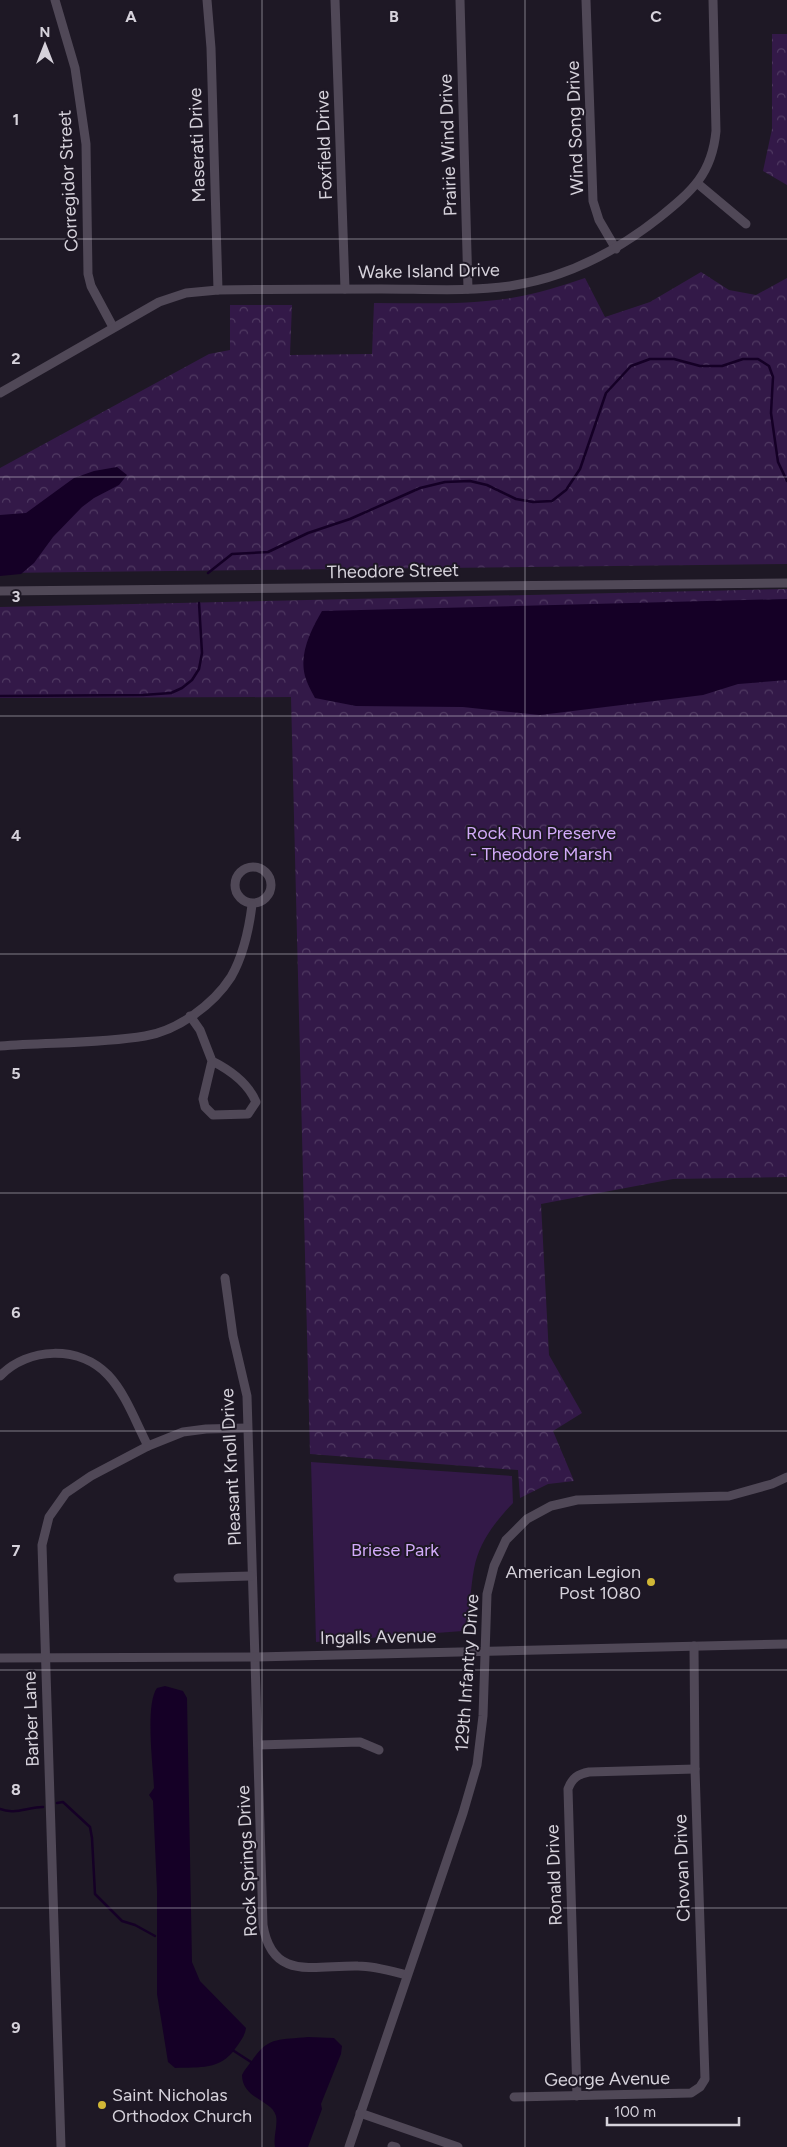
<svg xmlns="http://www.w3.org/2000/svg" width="787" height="2147" font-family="Figtree,sans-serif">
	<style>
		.green { fill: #331948 }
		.forest { fill: url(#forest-crowns) }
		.water { fill: #150026 }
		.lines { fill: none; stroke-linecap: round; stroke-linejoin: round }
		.stream { stroke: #150026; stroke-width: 2.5 }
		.minor { stroke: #504857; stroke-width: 9 }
		.grid { fill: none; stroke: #d6d2db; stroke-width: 1; stroke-opacity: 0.55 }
		.poi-dot { fill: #d1b736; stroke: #1e1825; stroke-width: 2 }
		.labels { text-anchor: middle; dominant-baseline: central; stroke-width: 4; stroke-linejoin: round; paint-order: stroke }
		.street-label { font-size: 18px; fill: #d6d2db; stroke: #1e1825 }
		.park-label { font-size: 18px; fill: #d2aaf9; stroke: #1e1825 }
		.poi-label { font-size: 18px; fill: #d6d2db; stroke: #1e1825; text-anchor: end }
		.grid-label { font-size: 16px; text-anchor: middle; font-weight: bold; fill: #d6d2db; stroke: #1e1825; stroke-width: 4; stroke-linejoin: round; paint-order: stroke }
	</style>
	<defs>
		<pattern id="forest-crowns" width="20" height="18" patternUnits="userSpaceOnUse" patternTransform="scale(1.25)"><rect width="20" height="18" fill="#331948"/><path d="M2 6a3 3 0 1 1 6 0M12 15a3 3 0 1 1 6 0" fill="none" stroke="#503a62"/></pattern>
	</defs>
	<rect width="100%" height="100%" fill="#1e1825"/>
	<!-- green -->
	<path class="green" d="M 311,1462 L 512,1476 L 513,1503 C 495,1522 479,1542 474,1569 C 470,1590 471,1611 463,1631 L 316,1642 Z"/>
	<!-- forest -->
	<g class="forest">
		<polygon points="772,34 787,34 787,185 763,171 772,129"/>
		<path d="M 701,272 L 729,290 L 756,295 L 787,278 L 787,564 L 0,573 L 0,468 L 209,354 L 230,350 L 230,305 L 292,305 L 290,355 L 372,354 L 374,303 C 419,303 466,305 511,298 C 537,294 561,286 585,278 L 605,317 L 650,302 Z"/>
		<polygon points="787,589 787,1177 673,1179 541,1204 549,1355 582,1413 553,1431 574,1481 548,1484 520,1498 518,1470 310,1454 291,697 0,698 0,607"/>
	</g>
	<!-- water -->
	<g class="water">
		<polygon points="117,467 127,475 119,485 94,498 82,507 53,537 34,563 21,574 0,576 0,515 26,513 74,478 94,471"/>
		<path d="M 787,599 L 787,680 L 738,684 L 703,695 L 540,715 L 463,707 L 356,706 L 315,698 C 311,691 307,683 305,676 C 299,653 311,630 322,611 Z"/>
		<path d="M 165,1686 L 183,1691 L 187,1698 L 192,1962 L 200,1981 L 246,2028 C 245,2036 240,2042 235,2049 C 220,2070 200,2067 175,2068 L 168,2062 L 157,1994 L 157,1891 L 153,1801 L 149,1795 L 154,1788 C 153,1766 145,1704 157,1688 Z"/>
		<path d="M 308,2037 L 334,2038 L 342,2046 L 341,2054 L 321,2104 L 322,2109 L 308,2147 L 275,2147 C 273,2137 278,2125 276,2116 C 272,2100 242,2099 242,2075 C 244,2070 248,2066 251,2062 C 268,2036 279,2040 308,2037 Z"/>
	</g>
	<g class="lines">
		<!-- stream -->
		<g class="stream">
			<polyline points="208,573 232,554 268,552 308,533 350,519 420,488 445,482 470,481 487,485 516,499 533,502 552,501 566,490 580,469 606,393 631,366 650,359 674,359 700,366 722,366 743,359 758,359 769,366 773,377 771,413 778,462 787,481"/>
			<polyline points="0,696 143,695 171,693 182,688 192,680 199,669 202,653 199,603"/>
			<polyline points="57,1803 63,1802 90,1827 92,1838 95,1894 122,1921 135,1925 155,1936"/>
			<path d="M 0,1809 C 14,1815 28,1807 43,1807"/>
			<polyline points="234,2051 251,2062"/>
		</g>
		<!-- minor -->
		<g class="minor">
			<polyline points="55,0 75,68 86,144 88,274 91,286 113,327"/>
			<polyline points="207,0 211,48 218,290"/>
			<polyline points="335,0 345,289"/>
			<polyline points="460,0 468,289"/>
			<polyline points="586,0 593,201 599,220 616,249"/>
			<polyline points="697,183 746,224"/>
			<path d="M 0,393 L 159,302 L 186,293 L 218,290 C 272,289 327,289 381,289 C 424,289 468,292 510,286 C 565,278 617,251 660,217 C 692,191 712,174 716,131 L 713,0"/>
			<polyline points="0,591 787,583"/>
			<circle cx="253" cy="885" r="18"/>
			<path d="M 190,1016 L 200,1030 L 212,1061 L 203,1099 L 205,1107 L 213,1115 L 248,1114 L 256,1102 C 248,1083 230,1070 212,1061"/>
			<path d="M 0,1046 C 48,1042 97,1044 145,1036 C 177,1031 213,1005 231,977 C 243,956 249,929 252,905"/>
			<path d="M 225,1278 L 233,1336 L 247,1396 L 263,1925 C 272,1982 315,1965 358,1966 C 374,1966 391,1971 407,1975"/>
			<path d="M 0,1376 C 28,1347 79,1345 108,1375 C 126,1394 136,1423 148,1446"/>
			<polyline points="178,1578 251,1576"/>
			<polyline points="0,1658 256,1657 787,1644"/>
			<polyline points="258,1745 360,1742 379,1750"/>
			<path d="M 577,2096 L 568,1789 C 572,1778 578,1774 589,1772 L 695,1769"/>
			<polyline points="514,2097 691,2093 700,2087 705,2079 695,1769 694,1646"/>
			<polyline points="360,2113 458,2147"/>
			<polyline points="392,2146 396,2147"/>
			<polyline points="61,2147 42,1545 49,1517 66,1493 91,1476 148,1446 183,1432 206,1429 247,1428"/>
			<polyline points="349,2147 463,1813 477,1765 483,1716 487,1594 494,1566 506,1540 527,1519 551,1506 577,1500 729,1496 772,1484 787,1477"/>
		</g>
	</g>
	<!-- grid -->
	<path class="grid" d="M 262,0 L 262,2147M 525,0 L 525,2147M 0,239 L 787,239M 0,477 L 787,477M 0,716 L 787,716M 0,954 L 787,954M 0,1193 L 787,1193M 0,1431 L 787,1431M 0,1670 L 787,1670M 0,1908 L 787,1908"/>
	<!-- markers -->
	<g class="poi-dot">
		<circle cx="651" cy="1582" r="5"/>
		<circle cx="102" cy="2105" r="5"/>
	</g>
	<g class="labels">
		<!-- street labels -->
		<g class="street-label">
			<text transform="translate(575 128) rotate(-92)">Wind Song Drive</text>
			<text transform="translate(197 145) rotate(-92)">Maserati Drive</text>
			<text transform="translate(324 145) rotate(-92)">Foxfield Drive</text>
			<text transform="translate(448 145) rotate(-92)">Prairie Wind Drive</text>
			<text transform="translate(68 181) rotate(-93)">Corregidor Street</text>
			<text transform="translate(429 271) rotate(-1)">Wake Island Drive</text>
			<text transform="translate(393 571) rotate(-1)">Theodore Street</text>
			<text transform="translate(231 1467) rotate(-93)">Pleasant Knoll Drive</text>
			<text transform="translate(378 1637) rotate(-1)">Ingalls Avenue</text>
			<text transform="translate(467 1673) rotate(-86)">129th Infantry Drive</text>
			<text transform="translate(31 1719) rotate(-92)">Barber Lane</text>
			<text transform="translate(247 1861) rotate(-93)">Rock Springs Drive</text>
			<text transform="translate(682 1868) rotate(-92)">Chovan Drive</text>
			<text transform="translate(554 1875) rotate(-92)">Ronald Drive</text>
			<text transform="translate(607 2079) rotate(-1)">George Avenue</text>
		</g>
		<!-- park labels -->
		<g class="park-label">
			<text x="541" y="833">Rock Run Preserve<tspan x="541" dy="21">- Theodore Marsh</tspan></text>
			<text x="395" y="1550">Briese Park</text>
		</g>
		<!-- poi labels -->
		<g class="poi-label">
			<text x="641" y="1572">American Legion<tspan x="641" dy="21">Post 1080</tspan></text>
			<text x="112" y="2095" text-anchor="start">Saint Nicholas<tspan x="112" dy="21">Orthodox Church</tspan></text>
		</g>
	</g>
	<g class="grid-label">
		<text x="131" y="22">A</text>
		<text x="394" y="22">B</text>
		<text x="656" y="22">C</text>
		<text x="16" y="125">1</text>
		<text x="16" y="364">2</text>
		<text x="16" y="602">3</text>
		<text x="16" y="841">4</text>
		<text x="16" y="1079">5</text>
		<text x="16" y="1318">6</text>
		<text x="16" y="1556">7</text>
		<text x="16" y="1795">8</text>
		<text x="16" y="2033">9</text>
	</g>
	<!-- north arrow -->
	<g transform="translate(45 45)" stroke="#1e1825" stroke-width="4" paint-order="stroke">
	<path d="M0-4L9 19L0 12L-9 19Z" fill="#d6d2db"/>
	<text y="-8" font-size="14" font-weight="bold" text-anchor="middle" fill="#d6d2db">N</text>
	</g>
	<!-- scale -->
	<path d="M607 2117v8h132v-8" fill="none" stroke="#d6d2db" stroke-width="2.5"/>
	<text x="614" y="2117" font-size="15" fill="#d6d2db" stroke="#1e1825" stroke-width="4" paint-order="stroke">100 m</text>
</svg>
